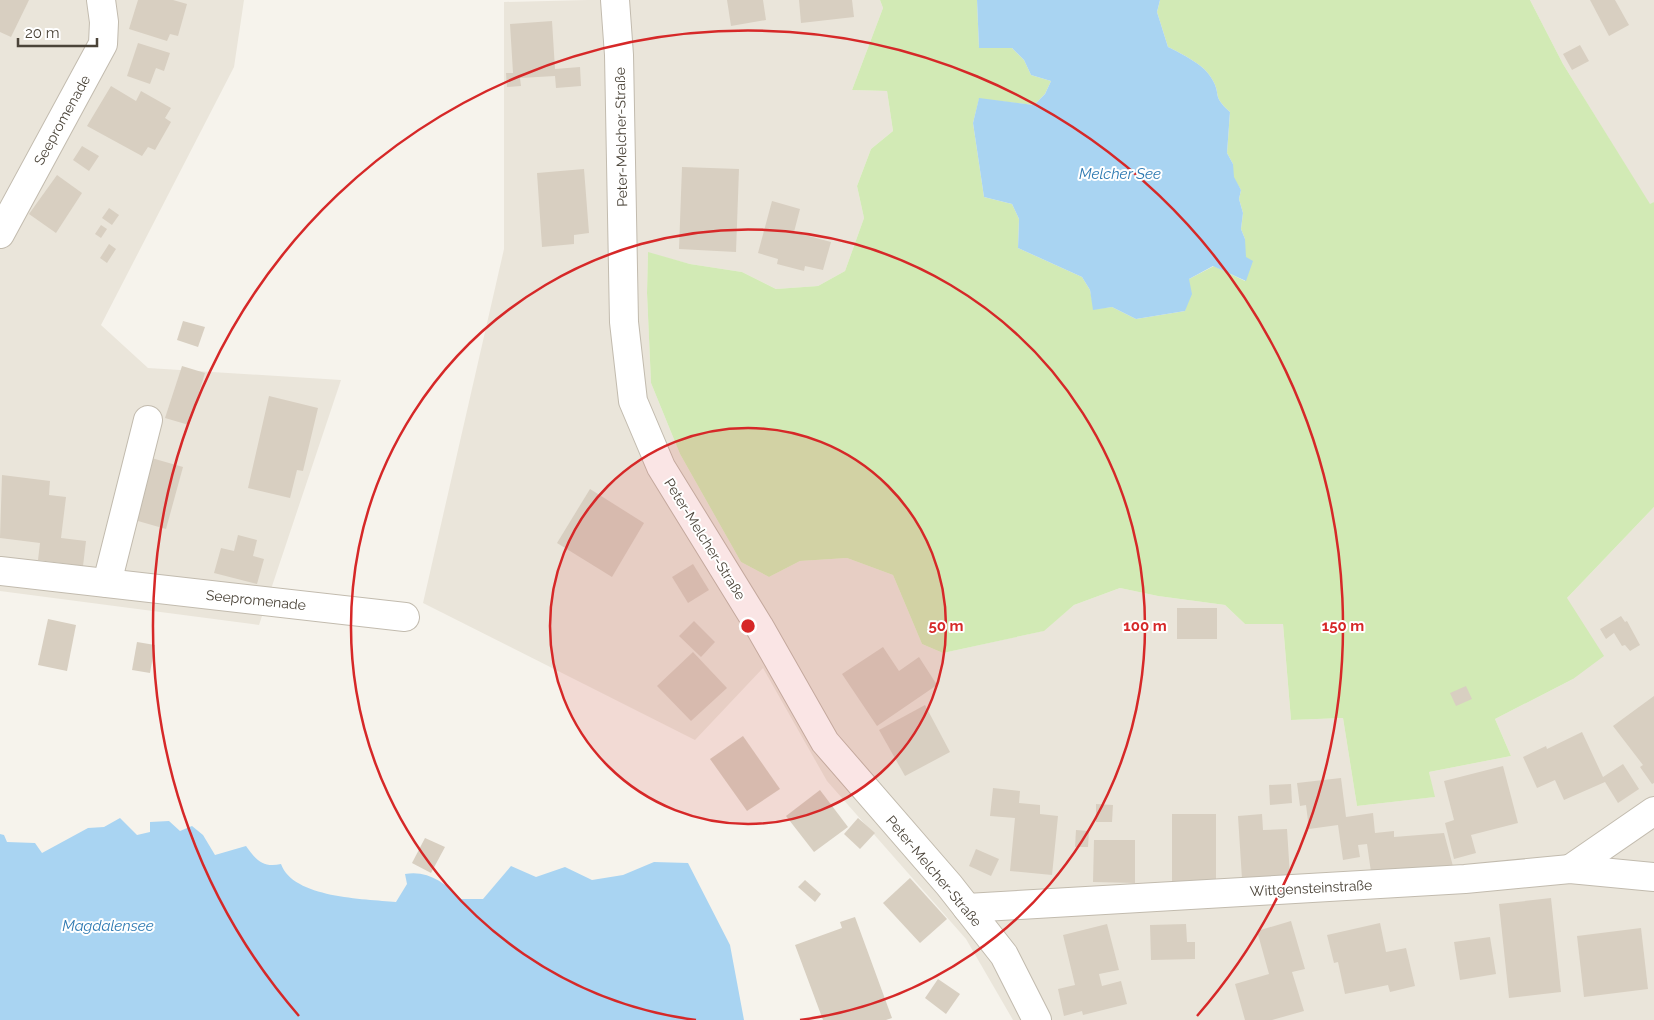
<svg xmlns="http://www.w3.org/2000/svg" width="1654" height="1020" font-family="Raleway,sans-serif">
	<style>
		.residential { fill: #eae5da }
		.green { fill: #d2eab5 }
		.water { fill: #a9d4f2 }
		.building { fill: #d8cfc1 }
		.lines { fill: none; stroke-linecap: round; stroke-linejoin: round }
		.minor-casing { stroke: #c2bbae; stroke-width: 30 }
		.minor { stroke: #fff; stroke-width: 28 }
		.ring { fill: none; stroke: #d62828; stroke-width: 2.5 }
		.labels { text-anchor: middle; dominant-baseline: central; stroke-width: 4; stroke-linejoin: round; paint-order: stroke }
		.street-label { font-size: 14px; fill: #4b4439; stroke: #fff }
		.water-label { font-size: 15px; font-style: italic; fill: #2e7ab2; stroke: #fff }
		.centre { fill: #d62828; stroke: #fff; stroke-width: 2.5 }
		.ring-label { font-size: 15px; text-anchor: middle; font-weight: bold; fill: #d62828; stroke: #fff; stroke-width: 4; stroke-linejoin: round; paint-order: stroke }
	</style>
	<rect width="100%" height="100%" fill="#f6f3ec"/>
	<!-- residential -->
	<g class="residential">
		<polygon points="0,0 244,0 234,67 101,325 148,368 341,380 259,625 0,591"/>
		<polygon points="588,0 880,0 883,8 852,90 887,91 893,131 871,149 857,186 864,218 845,271 818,286 776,289 742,272 690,264 648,253 647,293 651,383 680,454 741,562 769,577 800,561 847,558 893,575 922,644 943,653 1043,631 1074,605 1120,588 1158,596 1225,605 1245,624 1283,624 1291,720 1343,718 1357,806 1434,797 1429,772 1511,756 1495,719 1573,679 1567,598 1654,507 1654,1020 1013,1020 966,939 827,781 763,668 695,740 423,603 504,249 504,2"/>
		<polygon points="1530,0 1654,0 1654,202 1650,205 1563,64"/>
	</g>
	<!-- green -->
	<path class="green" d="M 880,0 L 977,0 L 979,48 L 1012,48 L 1024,60 L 1031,75 L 1051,81 L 1045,94 L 1034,105 L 979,99 L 973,123 L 984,197 L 1012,204 L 1019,219 L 1018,248 L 1082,277 L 1090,290 L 1094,309 L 1112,307 L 1136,319 L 1185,311 L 1189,279 L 1214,266 L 1245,281 L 1245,239 L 1241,229 L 1243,213 L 1239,199 L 1241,190 L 1233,177 L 1233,164 L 1227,153 L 1230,112 C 1211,95 1222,96 1212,79 C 1205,65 1182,54 1168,47 L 1157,12 L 1160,0 L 1530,0 L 1563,64 L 1650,204 L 1654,202 L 1654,507 L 1567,598 L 1604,656 L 1573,679 L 1495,719 L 1511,756 L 1429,772 L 1435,797 L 1357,806 L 1343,718 L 1291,720 L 1283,624 L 1245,624 L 1225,605 L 1158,596 L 1120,588 L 1074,605 L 1044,631 L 943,653 L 922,644 L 893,575 L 847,558 L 800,561 L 769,577 L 741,562 L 680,454 L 651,383 L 647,293 L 648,252 L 690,264 L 742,272 L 776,289 L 818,286 L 845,271 L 864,218 L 857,186 L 871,149 L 893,131 L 887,91 L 852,90 L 883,8 Z"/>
	<!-- water -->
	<g class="water">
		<path d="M 977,0 L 1160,0 L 1157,12 L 1168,47 C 1182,54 1205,65 1212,79 C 1222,96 1211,95 1230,112 L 1227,153 L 1233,164 L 1234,177 L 1241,190 L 1239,199 L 1243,213 L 1241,229 L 1245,239 L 1246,257 L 1253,261 L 1246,281 L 1213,266 L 1189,279 L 1192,294 L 1185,311 L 1136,319 L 1112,307 L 1093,310 L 1090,290 L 1082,277 L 1018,248 L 1019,219 L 1012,204 L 984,197 L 973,123 L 979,98 L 1034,105 L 1045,94 L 1051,81 L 1031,75 L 1024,60 L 1012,48 L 979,48 Z"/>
		<path d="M 120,818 L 137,835 L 150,832 L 150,822 L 169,821 L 180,831 L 192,826 L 203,835 L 215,855 L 246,846 C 256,860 263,868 281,864 C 293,898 364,899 396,902 L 407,884 L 405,874 C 428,870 445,883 461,899 L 483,899 L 511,866 L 536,877 L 565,867 L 592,880 L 623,875 L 654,862 L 688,863 L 730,945 L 744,1020 L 0,1020 L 0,834 L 4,835 L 7,842 L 35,843 L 42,853 L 88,828 L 104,827 Z"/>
	</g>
	<!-- building -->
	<g class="building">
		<polygon points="0,0 29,0 11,37 0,32"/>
		<polygon points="138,0 173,0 187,4 178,36 170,34 167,41 129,29"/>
		<polygon points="727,0 763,0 766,20 731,26"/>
		<polygon points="799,0 852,0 854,17 801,23"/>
		<polygon points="1590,0 1615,0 1629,25 1609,36"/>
		<polygon points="552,21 555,69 580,67 581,86 556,88 555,76 520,78 521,86 507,87 506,73 513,73 510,24"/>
		<polygon points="138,43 170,53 164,71 156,68 150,84 127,76"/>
		<polygon points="1580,45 1589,61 1572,70 1563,54"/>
		<polygon points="111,86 136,101 141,91 171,108 165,118 171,122 155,150 148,147 142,156 87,126"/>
		<polygon points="82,146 99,156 89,171 73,160"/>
		<polygon points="682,167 739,169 736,252 679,249"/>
		<polygon points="584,169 589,233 574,235 574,244 542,247 537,173"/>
		<polygon points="57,175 82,193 56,233 29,214"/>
		<polygon points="772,201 800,209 794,232 831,242 823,270 805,266 804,271 777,264 778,259 758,253"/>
		<polygon points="109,208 119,215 112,225 102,218"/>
		<polygon points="101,225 107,229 101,238 95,234"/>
		<polygon points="109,244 116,249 107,263 100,258"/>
		<polygon points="183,321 205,327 198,347 177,340"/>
		<polygon points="182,366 205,373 189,425 165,418"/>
		<polygon points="269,396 318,408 303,471 297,470 290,498 248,488"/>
		<polygon points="148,457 183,467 166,529 131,519"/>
		<polygon points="2,475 50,481 49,495 66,497 61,538 86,541 83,566 38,560 40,543 0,538"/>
		<polygon points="590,489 644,523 612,577 557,543"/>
		<polygon points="238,535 257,540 253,556 264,559 257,584 214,573 221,548 234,551"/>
		<polygon points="693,564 709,590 688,603 672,577"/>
		<rect x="1177" y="608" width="40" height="31"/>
		<polygon points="1621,616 1625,622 1627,621 1640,645 1630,651 1625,645 1622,646 1614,633 1606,639 1600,629"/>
		<polygon points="48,619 76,625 67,671 38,665"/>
		<polygon points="694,621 715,642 701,657 679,636"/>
		<polygon points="137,642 155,645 150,673 132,670"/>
		<polygon points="883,647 899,671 919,657 937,685 877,726 842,674"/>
		<polygon points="693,652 727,688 691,721 657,686"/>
		<polygon points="1466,686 1472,699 1456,706 1450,693"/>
		<polygon points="1654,696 1654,783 1652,784 1640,767 1643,765 1613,726"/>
		<polygon points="925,705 950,752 905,776 879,730"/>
		<polygon points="1582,732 1603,777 1623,764 1639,789 1618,803 1605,782 1564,800 1555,780 1537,788 1523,757 1546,746 1547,749"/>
		<polygon points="743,736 780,789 747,811 710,759"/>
		<polygon points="1503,766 1518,823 1471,835 1476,853 1454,859 1445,823 1454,820 1444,781"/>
		<polygon points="1341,778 1346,817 1373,813 1375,833 1394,831 1394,837 1444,833 1454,870 1372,879 1367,844 1358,845 1360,857 1343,860 1338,825 1309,829 1306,805 1300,806 1297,783"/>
		<polygon points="1291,784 1292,803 1270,805 1269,785"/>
		<polygon points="993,788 1020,791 1019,803 1040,805 1040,814 1058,816 1052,875 1010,871 1015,818 990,816"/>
		<polygon points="820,790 848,827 814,852 786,816"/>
		<polygon points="1096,804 1113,805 1112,822 1096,822"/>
		<rect x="1172" y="814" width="44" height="68"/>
		<polygon points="1262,814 1263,830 1287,829 1290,876 1242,879 1238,816"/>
		<polygon points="858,818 875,833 860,849 844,834"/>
		<polygon points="1076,830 1089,831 1088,847 1075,847"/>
		<polygon points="425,838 445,847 431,873 412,863"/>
		<polygon points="1094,840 1135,840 1135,883 1093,882"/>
		<polygon points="976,849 999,859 991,876 969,866"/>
		<polygon points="910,878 947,919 920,943 883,903"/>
		<polygon points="805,880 821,894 815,902 798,887"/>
		<polygon points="1551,898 1561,992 1509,998 1499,904"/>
		<polygon points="855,917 892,1018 886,1020 823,1020 795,945 842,928 840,922"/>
		<polygon points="1291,921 1305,969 1292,972 1304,1011 1272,1020 1245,1020 1235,984 1269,974 1257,931"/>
		<polygon points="1380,923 1386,952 1406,948 1415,986 1390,992 1388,985 1345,994 1338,962 1334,963 1327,935"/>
		<polygon points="1107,924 1119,970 1099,974 1102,986 1121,981 1127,1004 1083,1015 1082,1011 1064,1016 1058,989 1075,985 1063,935"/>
		<polygon points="1186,924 1187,942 1195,942 1195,959 1151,960 1150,925"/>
		<polygon points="1641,928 1648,989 1584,997 1577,936"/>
		<polygon points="1490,937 1496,974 1460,980 1454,942"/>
		<polygon points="938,979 960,994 946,1014 925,998"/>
	</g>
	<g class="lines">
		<!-- minor casing -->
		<g class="minor-casing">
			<g id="minor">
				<polyline points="615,0 619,55 624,322 633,401 661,467 759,626 825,742 949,885 1004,955 1037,1020"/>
				<polyline points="0,234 103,44 104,22 101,0"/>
				<polyline points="0,571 405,617"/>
				<polyline points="107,583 148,420"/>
				<polyline points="1570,869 1654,811"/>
				<polyline points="967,908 1465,879 1570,869 1654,877"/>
			</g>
		</g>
		<!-- minor -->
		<use href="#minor" class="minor"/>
	</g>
	<!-- distance rings -->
	<circle cx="748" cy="626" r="198" fill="#d62828" fill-opacity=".12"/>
	<g class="ring">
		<circle cx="748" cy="626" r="198"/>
		<path d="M696 1020A397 397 0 1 1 800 1020"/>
		<path d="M299 1016A595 595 0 1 1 1197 1016"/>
	</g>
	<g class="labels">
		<!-- street labels -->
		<g class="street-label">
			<text transform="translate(62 120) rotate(-61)">Seepromenade</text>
			<text transform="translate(621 137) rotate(-91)">Peter-Melcher-Straße</text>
			<text transform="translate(705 539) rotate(58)">Peter-Melcher-Straße</text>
			<text transform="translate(256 600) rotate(6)">Seepromenade</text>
			<text transform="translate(934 871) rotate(50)">Peter-Melcher-Straße</text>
			<text transform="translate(1311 888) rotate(-3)">Wittgensteinstraße</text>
		</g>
		<!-- water labels -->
		<g class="water-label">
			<text x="1120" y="174">Melcher See</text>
			<text x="108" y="926">Magdalensee</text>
		</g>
	</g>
	<circle cx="748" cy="626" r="8" class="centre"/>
	<g class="ring-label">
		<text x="946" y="631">50 m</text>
		<text x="1145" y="631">100 m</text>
		<text x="1343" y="631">150 m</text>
	</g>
	<!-- scale -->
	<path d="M18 38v8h79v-8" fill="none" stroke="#4b4439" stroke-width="2.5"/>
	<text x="25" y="38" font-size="15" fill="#4b4439" stroke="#ffffff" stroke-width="4" paint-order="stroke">20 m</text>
</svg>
